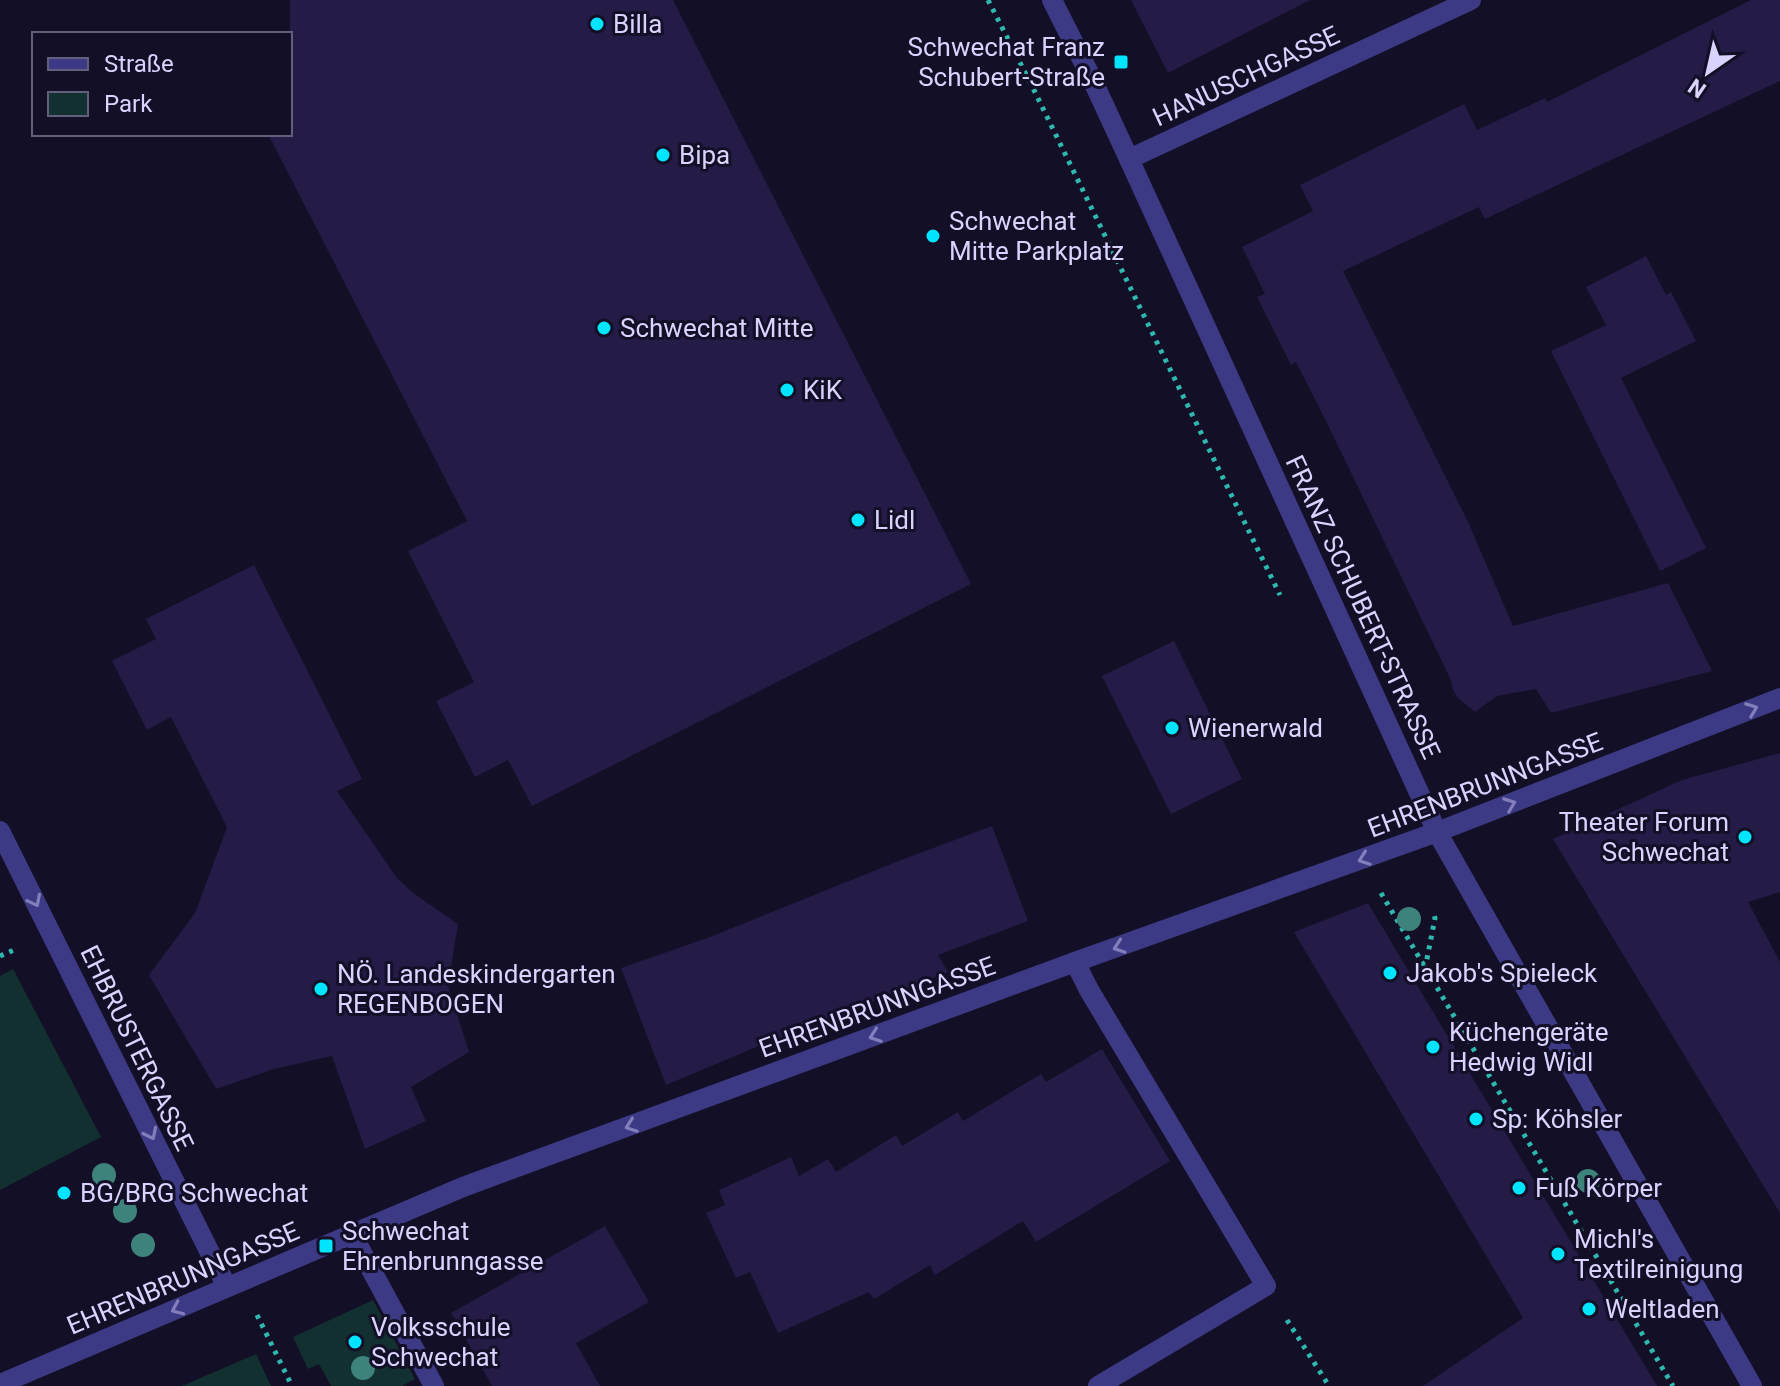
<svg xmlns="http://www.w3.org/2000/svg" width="1780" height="1386" font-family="Roboto,sans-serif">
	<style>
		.green { fill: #12302f }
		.building { fill: #241b47 }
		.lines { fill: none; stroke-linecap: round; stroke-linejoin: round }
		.path { stroke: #2fb8b0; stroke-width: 5; stroke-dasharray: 4 6; stroke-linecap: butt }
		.lane { stroke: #3d3a85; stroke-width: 20 }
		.street { stroke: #3d3a85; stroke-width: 20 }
		.tree { fill: #3d827b }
		.oneway { stroke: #837fbc }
		.poi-dot { fill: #00e5ff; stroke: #130f26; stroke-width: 3 }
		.labels { text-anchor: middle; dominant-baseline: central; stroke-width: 6; stroke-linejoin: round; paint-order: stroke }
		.poi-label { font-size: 26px; fill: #d9d4ff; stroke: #130f26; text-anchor: start }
		.street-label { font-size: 26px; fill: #d9d4ff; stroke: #130f26 }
	</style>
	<rect width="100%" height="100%" fill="#130f26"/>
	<!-- green -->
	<g class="green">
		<polygon points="13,969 101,1137 0,1190 0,976"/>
		<polygon points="373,1300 415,1379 402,1386 331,1386 319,1364 308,1369 293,1337"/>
		<polygon points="256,1354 271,1386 182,1386"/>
	</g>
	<!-- building -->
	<g class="building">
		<polygon points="290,0 673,0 971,584 532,806 508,760 475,777 436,701 474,682 408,551 467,521 268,134 290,134"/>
		<polygon points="1131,0 1310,0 1168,73"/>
		<polygon points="1751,0 1780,0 1780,81 1485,219 1479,207 1343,271 1468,522 1513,626 1668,583 1712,671 1551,713 1536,689 1497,696 1475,712 1457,697 1453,690 1450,678 1326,421 1296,362 1291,365 1257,297 1265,294 1242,247 1313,211 1300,185 1464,104 1477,130 1545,98 1547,102"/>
		<polygon points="1646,256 1666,295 1671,292 1696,341 1621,378 1706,548 1660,571 1551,351 1606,325 1586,287"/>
		<polygon points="254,565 362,779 337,791 397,878 413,893 458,924 448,986 469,1052 411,1087 426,1121 365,1149 332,1056 274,1069 216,1089 149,975 195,913 227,827 171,717 147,730 112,661 156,639 146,619"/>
		<polygon points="1174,641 1242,779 1171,814 1102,676"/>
		<polygon points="1780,753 1780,892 1748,902 1780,962 1780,1213 1553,839 1682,780"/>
		<polygon points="992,826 1028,921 938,955 948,972 754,1048 666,1085 621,968 710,937 901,860"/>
		<polygon points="1368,903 1657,1386 1423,1386 1523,1318 1294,932"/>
		<polygon points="1102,1049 1170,1161 1036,1242 1023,1221 935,1275 930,1265 874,1299 869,1292 778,1333 750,1272 736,1278 706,1213 725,1205 719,1190 791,1157 799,1176 828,1159 836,1172 896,1135 902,1146 958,1112 963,1121 1041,1074 1046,1082"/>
		<polygon points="605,1226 649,1302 576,1343 600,1386 492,1386 451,1313"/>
	</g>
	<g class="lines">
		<!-- path -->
		<g class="path">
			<polyline points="988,0 1033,88 1280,595"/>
			<polyline points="1381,893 1673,1386"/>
			<polyline points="0,956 14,950"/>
			<polyline points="1425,969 1435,918 1434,914"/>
			<polyline points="257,1315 292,1386"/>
			<polyline points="1287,1320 1329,1386"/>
		</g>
		<!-- lane -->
		<g class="lane">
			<polyline points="1075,962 1089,990 1266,1286 1098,1386"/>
			<polyline points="352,1234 434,1386"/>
		</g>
		<!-- street -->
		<g class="street">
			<polyline points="1052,0 1091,77 1129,159 1437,832 1752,1386"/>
			<polyline points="1129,159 1471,0"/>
			<polyline points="0,831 227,1287"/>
			<polyline points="0,1384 463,1187 1075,962 1437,832 1780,698"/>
		</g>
	</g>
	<!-- trees -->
	<g class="tree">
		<circle cx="1409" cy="919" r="12"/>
		<circle cx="104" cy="1175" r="12"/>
		<circle cx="1588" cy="1181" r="12"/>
		<circle cx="125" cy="1211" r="12"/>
		<circle cx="143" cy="1245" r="12"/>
		<circle cx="363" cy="1368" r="12"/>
	</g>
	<!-- one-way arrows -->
	<defs><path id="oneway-chevron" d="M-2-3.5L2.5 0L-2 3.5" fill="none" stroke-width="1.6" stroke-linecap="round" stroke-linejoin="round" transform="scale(2)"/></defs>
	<g class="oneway">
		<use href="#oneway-chevron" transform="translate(1752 709) rotate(-21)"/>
		<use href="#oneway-chevron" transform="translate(1510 804) rotate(-21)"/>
		<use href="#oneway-chevron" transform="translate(1364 859) rotate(160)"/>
		<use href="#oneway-chevron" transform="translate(35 901) rotate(63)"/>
		<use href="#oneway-chevron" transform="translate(1119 947) rotate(161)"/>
		<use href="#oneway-chevron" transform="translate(875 1036) rotate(160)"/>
		<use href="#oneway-chevron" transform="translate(631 1126) rotate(160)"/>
		<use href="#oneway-chevron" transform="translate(151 1134) rotate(64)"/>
		<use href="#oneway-chevron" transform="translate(177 1309) rotate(156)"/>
	</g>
	<!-- markers -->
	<g class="poi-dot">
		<circle cx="597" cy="24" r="8"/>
		<rect x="1113" y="54" width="16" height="16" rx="4"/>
		<circle cx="663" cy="155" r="8"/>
		<circle cx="933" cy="236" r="8"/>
		<circle cx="604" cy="328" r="8"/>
		<circle cx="787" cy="390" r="8"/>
		<circle cx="858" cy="520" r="8"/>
		<circle cx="1172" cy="728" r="8"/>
		<circle cx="1745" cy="837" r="8"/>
		<circle cx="1390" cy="973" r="8"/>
		<circle cx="321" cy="989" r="8"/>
		<circle cx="1433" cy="1047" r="8"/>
		<circle cx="1476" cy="1119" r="8"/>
		<circle cx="1519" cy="1188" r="8"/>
		<circle cx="64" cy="1193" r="8"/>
		<rect x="318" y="1238" width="16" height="16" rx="4"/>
		<circle cx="1558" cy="1254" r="8"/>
		<circle cx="1589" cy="1309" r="8"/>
		<circle cx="355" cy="1342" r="8"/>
	</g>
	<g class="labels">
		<!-- poi labels -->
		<g class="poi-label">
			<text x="613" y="24">Billa</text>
			<text x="1105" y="47" text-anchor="end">Schwechat Franz<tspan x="1105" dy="30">Schubert-Straße</tspan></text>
			<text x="679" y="155">Bipa</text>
			<text x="949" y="221">Schwechat<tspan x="949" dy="30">Mitte Parkplatz</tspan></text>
			<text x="620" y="328">Schwechat Mitte</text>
			<text x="803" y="390">KiK</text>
			<text x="874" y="520">Lidl</text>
			<text x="1188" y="728">Wienerwald</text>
			<text x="1729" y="822" text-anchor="end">Theater Forum<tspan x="1729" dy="30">Schwechat</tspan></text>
			<text x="1406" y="973">Jakob's Spieleck</text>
			<text x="337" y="974">NÖ. Landeskindergarten<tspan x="337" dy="30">REGENBOGEN</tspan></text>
			<text x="1449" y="1032">Küchengeräte<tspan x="1449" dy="30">Hedwig Widl</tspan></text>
			<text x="1492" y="1119">Sp: Köhsler</text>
			<text x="1535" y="1188">Fuß Körper</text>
			<text x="80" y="1193">BG/BRG Schwechat</text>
			<text x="342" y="1231">Schwechat<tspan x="342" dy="30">Ehrenbrunngasse</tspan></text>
			<text x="1574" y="1239">Michl's<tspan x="1574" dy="30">Textilreinigung</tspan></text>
			<text x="1605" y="1309">Weltladen</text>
			<text x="371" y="1327">Volksschule<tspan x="371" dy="30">Schwechat</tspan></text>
		</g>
		<!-- street labels -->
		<g class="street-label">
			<text transform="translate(1246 76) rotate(-25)">HANUSCHGASSE</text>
			<text transform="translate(1363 607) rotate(65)">FRANZ SCHUBERT-STRASSE</text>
			<text transform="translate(1485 785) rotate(-21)">EHRENBRUNNGASSE</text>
			<text transform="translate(877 1007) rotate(-20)">EHRENBRUNNGASSE</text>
			<text transform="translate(137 1048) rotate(64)">EHBRUSTERGASSE</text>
			<text transform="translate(183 1278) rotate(-23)">EHRENBRUNNGASSE</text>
		</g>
	</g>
	<!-- legend -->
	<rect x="32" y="32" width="260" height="104" fill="#130f26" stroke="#625e7d" stroke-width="2"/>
	<rect x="48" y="58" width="40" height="12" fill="#3d3a85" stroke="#625e7d" stroke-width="2"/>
	<text x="104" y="72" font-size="24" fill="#d9d4ff">Straße</text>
	<rect x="48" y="92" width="40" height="24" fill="#12302f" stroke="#625e7d" stroke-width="2"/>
	<text x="104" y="112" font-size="24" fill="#d9d4ff">Park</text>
	<!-- north arrow -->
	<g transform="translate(1708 72) rotate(214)" stroke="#130f26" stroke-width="6" paint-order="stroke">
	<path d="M0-6L14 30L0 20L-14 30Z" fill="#d9d4ff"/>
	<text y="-12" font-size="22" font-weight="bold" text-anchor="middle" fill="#d9d4ff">N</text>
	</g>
</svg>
